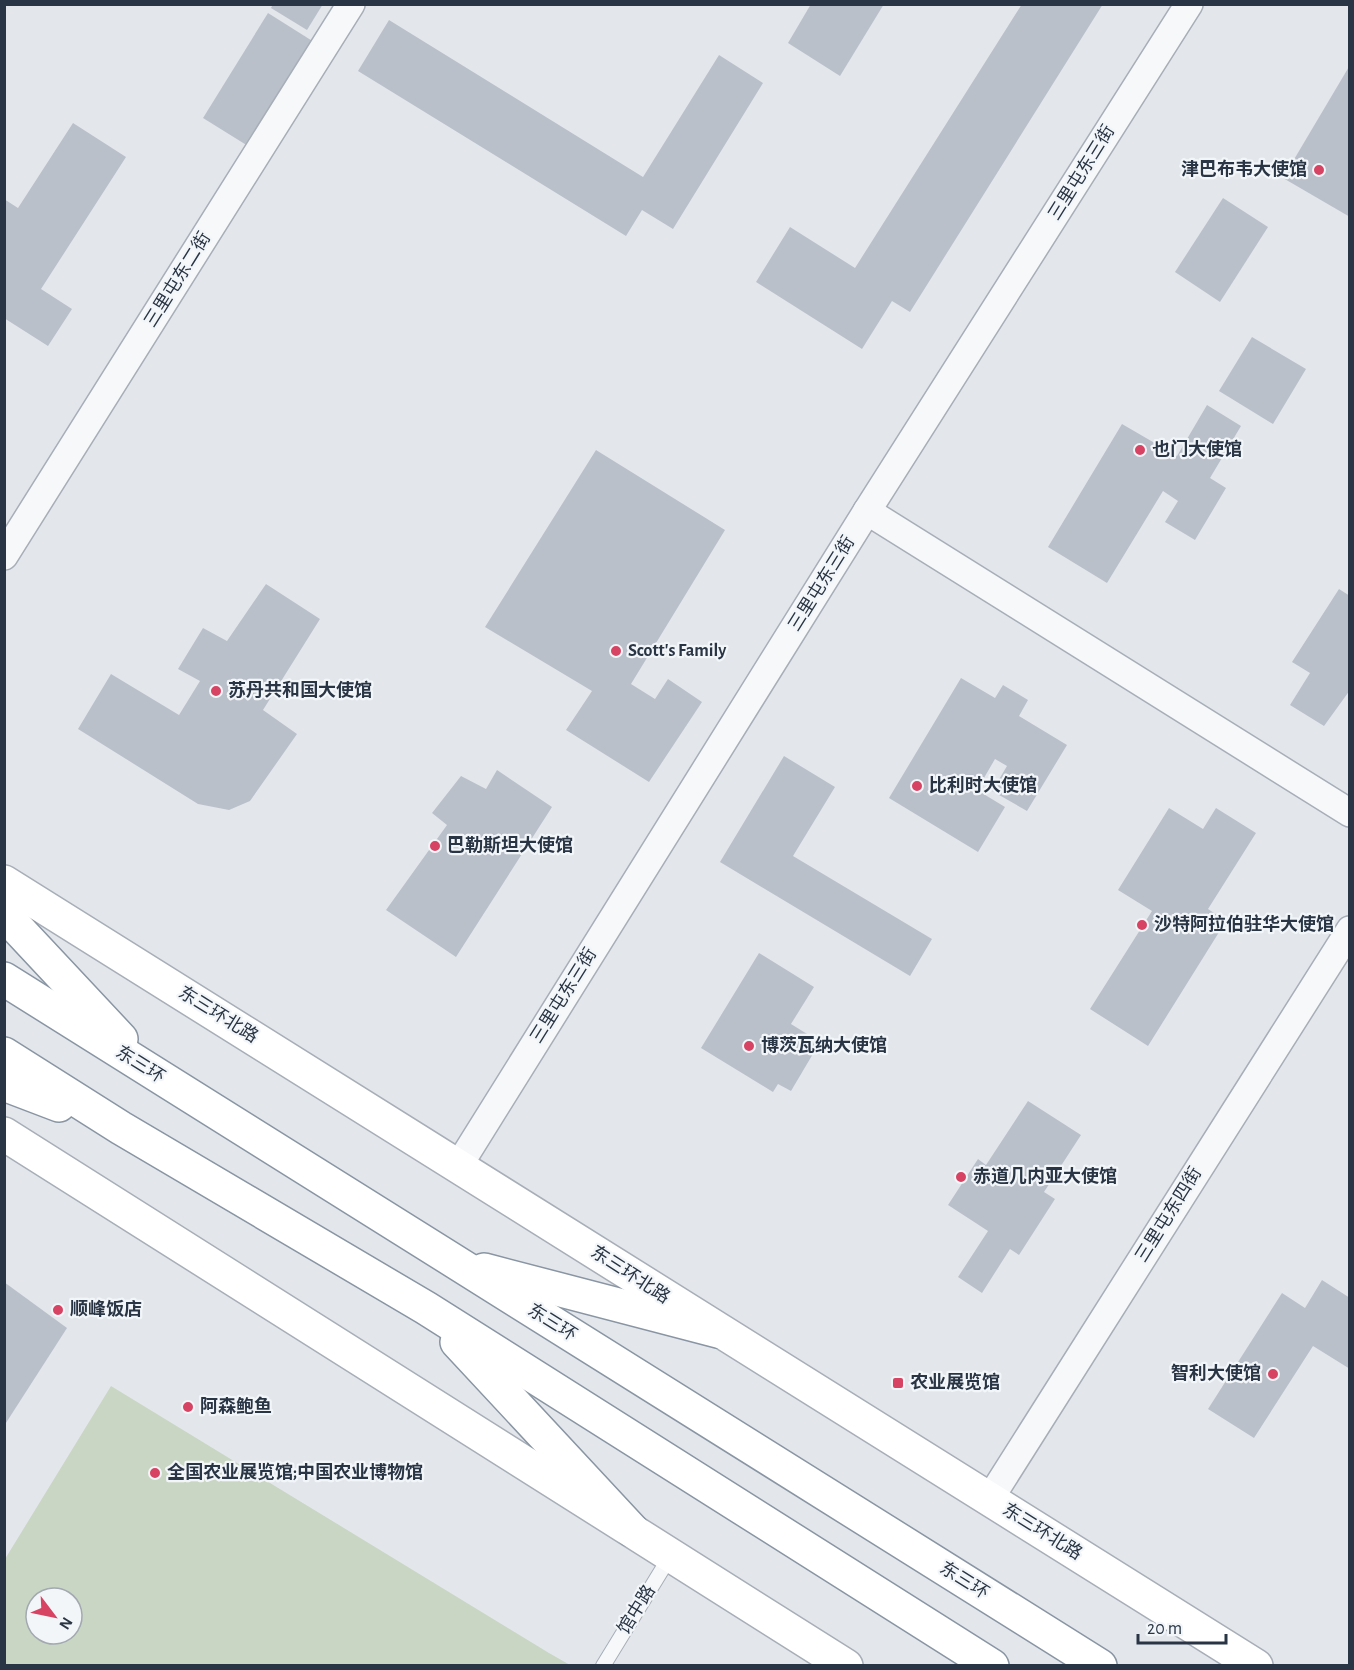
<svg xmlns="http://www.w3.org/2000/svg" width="1354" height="1670" font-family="'Alegreya Sans','Noto Sans SC',sans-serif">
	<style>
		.green { fill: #cad6c4; fill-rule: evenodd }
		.building { fill: #bac0ca }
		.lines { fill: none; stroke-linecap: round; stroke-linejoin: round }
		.lane-casing { stroke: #a7aeb7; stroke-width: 16 }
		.street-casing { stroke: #a7aeb7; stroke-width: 30 }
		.secondary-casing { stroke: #a7aeb7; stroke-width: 36 }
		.highway-casing { stroke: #8995a3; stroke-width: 36 }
		.lane { stroke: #f6f8fa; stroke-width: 14 }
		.street { stroke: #f6f8fa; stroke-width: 27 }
		.secondary { stroke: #fff; stroke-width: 33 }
		.highway { stroke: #fff; stroke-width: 33 }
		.poi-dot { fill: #d64363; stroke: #f3f6f9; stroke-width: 2 }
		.labels { text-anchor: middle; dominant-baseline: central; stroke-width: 4.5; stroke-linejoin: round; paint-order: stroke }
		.poi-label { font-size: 18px; font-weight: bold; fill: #293545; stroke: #f3f6f9; text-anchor: start }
		.street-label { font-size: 18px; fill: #293545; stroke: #f3f6f9 }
	</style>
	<rect width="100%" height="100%" fill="#e3e7ec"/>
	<!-- green -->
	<path class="green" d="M 111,1386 L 549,1653 L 570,1665 L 5,1665 L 5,1559 ZM 36,1598 L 72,1598 L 72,1634 L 36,1634 Z"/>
	<!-- building -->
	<g class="building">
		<polygon points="273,4 323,4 307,30 271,8"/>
		<polygon points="811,4 884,4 840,76 788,43"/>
		<polygon points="1022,4 1103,4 910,312 892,301 862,349 756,282 790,227 855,268"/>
		<polygon points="268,13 314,42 248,146 203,118"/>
		<polygon points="389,20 643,177 719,55 763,83 673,229 642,210 626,236 358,71"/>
		<polygon points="1350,65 1350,217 1283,178"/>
		<polygon points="73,123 126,157 41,289 72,309 48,346 4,318 4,199 18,208"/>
		<polygon points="1223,198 1268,227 1220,302 1175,272"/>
		<polygon points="1252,337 1306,369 1273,424 1219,391"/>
		<polygon points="1207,405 1241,426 1210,478 1226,488 1195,540 1165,522 1178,501 1163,491 1107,583 1048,547 1122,424 1177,456"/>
		<polygon points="596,450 725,530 631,684 655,699 668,679 702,702 649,782 566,730 592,691 485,627"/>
		<polygon points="266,584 320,619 263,710 297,734 250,801 229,810 198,804 78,729 111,674 179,715 200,681 178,669 203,628 227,641"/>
		<polygon points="1339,589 1350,596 1350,690 1324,726 1290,705 1310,673 1292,662"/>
		<polygon points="961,678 995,698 1003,685 1028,700 1019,716 1067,745 1027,811 992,791 1007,766 995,759 977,790 1005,807 978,852 889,798"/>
		<polygon points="784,756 835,787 793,856 932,939 910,976 720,862"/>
		<polygon points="497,770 552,807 456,957 386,910 447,825 432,813 461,776 486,789"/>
		<polygon points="1169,808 1203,829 1216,808 1256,833 1208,909 1226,921 1148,1046 1090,1009 1152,911 1118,890"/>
		<polygon points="759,953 814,987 791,1024 820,1042 791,1091 778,1084 773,1092 701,1048"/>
		<polygon points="1028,1101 1081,1135 1044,1192 1055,1199 1019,1255 1010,1249 982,1293 958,1277 988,1231 948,1205 978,1159 986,1165"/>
		<polygon points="1322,1280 1350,1298 1350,1369 1313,1346 1254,1438 1208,1409 1282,1293 1305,1308"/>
		<polygon points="4,1282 67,1328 4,1426"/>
	</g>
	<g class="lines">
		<!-- lane casing -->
		<g class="lane-casing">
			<polyline id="lane" points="603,1666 671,1555"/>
		</g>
		<!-- street casing -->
		<g class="street-casing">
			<g id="street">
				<polyline points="867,511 1350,813"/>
				<polyline points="4,556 351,4"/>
				<polyline points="459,1165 867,511 1189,4"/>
				<polyline points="989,1500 1350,930"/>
			</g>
		</g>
		<!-- secondary casing -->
		<g class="secondary-casing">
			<g id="secondary">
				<polyline points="4,882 1256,1666"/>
				<polyline points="4,1134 846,1666"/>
			</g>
		</g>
		<!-- highway casing -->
		<g class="highway-casing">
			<g id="highway">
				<polyline points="4,914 121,1039"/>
				<polyline points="4,979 1100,1666"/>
				<polyline points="4,1054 121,1128 426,1308 992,1666"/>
				<polyline points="4,1084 59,1105"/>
				<polyline points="484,1270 718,1331"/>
				<polyline points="457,1342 632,1530"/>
			</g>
		</g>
		<!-- lane -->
		<use href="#lane" class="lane"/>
		<!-- street -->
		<use href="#street" class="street"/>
		<!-- secondary -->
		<use href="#secondary" class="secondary"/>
		<!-- highway -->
		<use href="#highway" class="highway"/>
	</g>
	<!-- markers -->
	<g class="poi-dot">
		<circle cx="1319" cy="170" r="6"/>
		<circle cx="1140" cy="450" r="6"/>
		<circle cx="616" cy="651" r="6"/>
		<circle cx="216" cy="691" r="6"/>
		<circle cx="917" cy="786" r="6"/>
		<circle cx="435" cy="846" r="6"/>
		<circle cx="1142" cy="925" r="6"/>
		<circle cx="749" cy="1046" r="6"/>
		<circle cx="961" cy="1177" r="6"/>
		<circle cx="58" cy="1310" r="6"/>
		<circle cx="1273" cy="1374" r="6"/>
		<rect x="892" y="1377" width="12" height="12" rx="3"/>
		<circle cx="188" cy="1407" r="6"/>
		<circle cx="155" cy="1473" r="6"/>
	</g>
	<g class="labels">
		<!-- poi labels -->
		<g class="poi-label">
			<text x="1307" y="170" text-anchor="end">津巴布韦大使馆</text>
			<text x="1152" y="450">也门大使馆</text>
			<text x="628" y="651">Scott's Family</text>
			<text x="228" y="691">苏丹共和国大使馆</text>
			<text x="929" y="786">比利时大使馆</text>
			<text x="447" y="846">巴勒斯坦大使馆</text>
			<text x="1154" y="925">沙特阿拉伯驻华大使馆</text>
			<text x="761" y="1046">博茨瓦纳大使馆</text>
			<text x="973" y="1177">赤道几内亚大使馆</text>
			<text x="70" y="1310">顺峰饭店</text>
			<text x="1261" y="1374" text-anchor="end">智利大使馆</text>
			<text x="910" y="1383">农业展览馆</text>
			<text x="200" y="1407">阿森鲍鱼</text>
			<text x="167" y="1473">全国农业展览馆;中国农业博物馆</text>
		</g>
		<!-- street labels -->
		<g class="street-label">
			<text transform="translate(1082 173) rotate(-58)">三里屯东三街</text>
			<text transform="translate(178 280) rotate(-58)">三里屯东二街</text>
			<text transform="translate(822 584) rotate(-58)">三里屯东三街</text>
			<text transform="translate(564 996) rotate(-58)">三里屯东三街</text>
			<text transform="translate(218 1015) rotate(32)">东三环北路</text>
			<text transform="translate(140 1065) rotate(32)">东三环</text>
			<text transform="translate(1169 1215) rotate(-58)">三里屯东四街</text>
			<text transform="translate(630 1275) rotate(33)">东三环北路</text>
			<text transform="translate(552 1323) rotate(32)">东三环</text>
			<text transform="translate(1042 1532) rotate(32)">东三环北路</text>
			<text transform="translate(964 1581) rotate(32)">东三环</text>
			<text transform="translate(637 1610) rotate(-58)">馆中路</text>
		</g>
	</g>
	<!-- border -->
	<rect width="1354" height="1670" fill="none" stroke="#293545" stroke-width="12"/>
	<!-- north arrow -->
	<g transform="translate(54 1616) rotate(122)"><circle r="28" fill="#f3f6f9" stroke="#a2a9b1" stroke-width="1.5"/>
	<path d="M0-4.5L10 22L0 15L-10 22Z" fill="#d64363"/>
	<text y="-9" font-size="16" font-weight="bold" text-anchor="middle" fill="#293545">N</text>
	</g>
	<!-- scale -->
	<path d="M1138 1634v9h88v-9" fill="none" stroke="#293545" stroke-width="3"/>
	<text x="1147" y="1634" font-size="18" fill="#293545" stroke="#f3f6f9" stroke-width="4.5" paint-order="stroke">20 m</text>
</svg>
